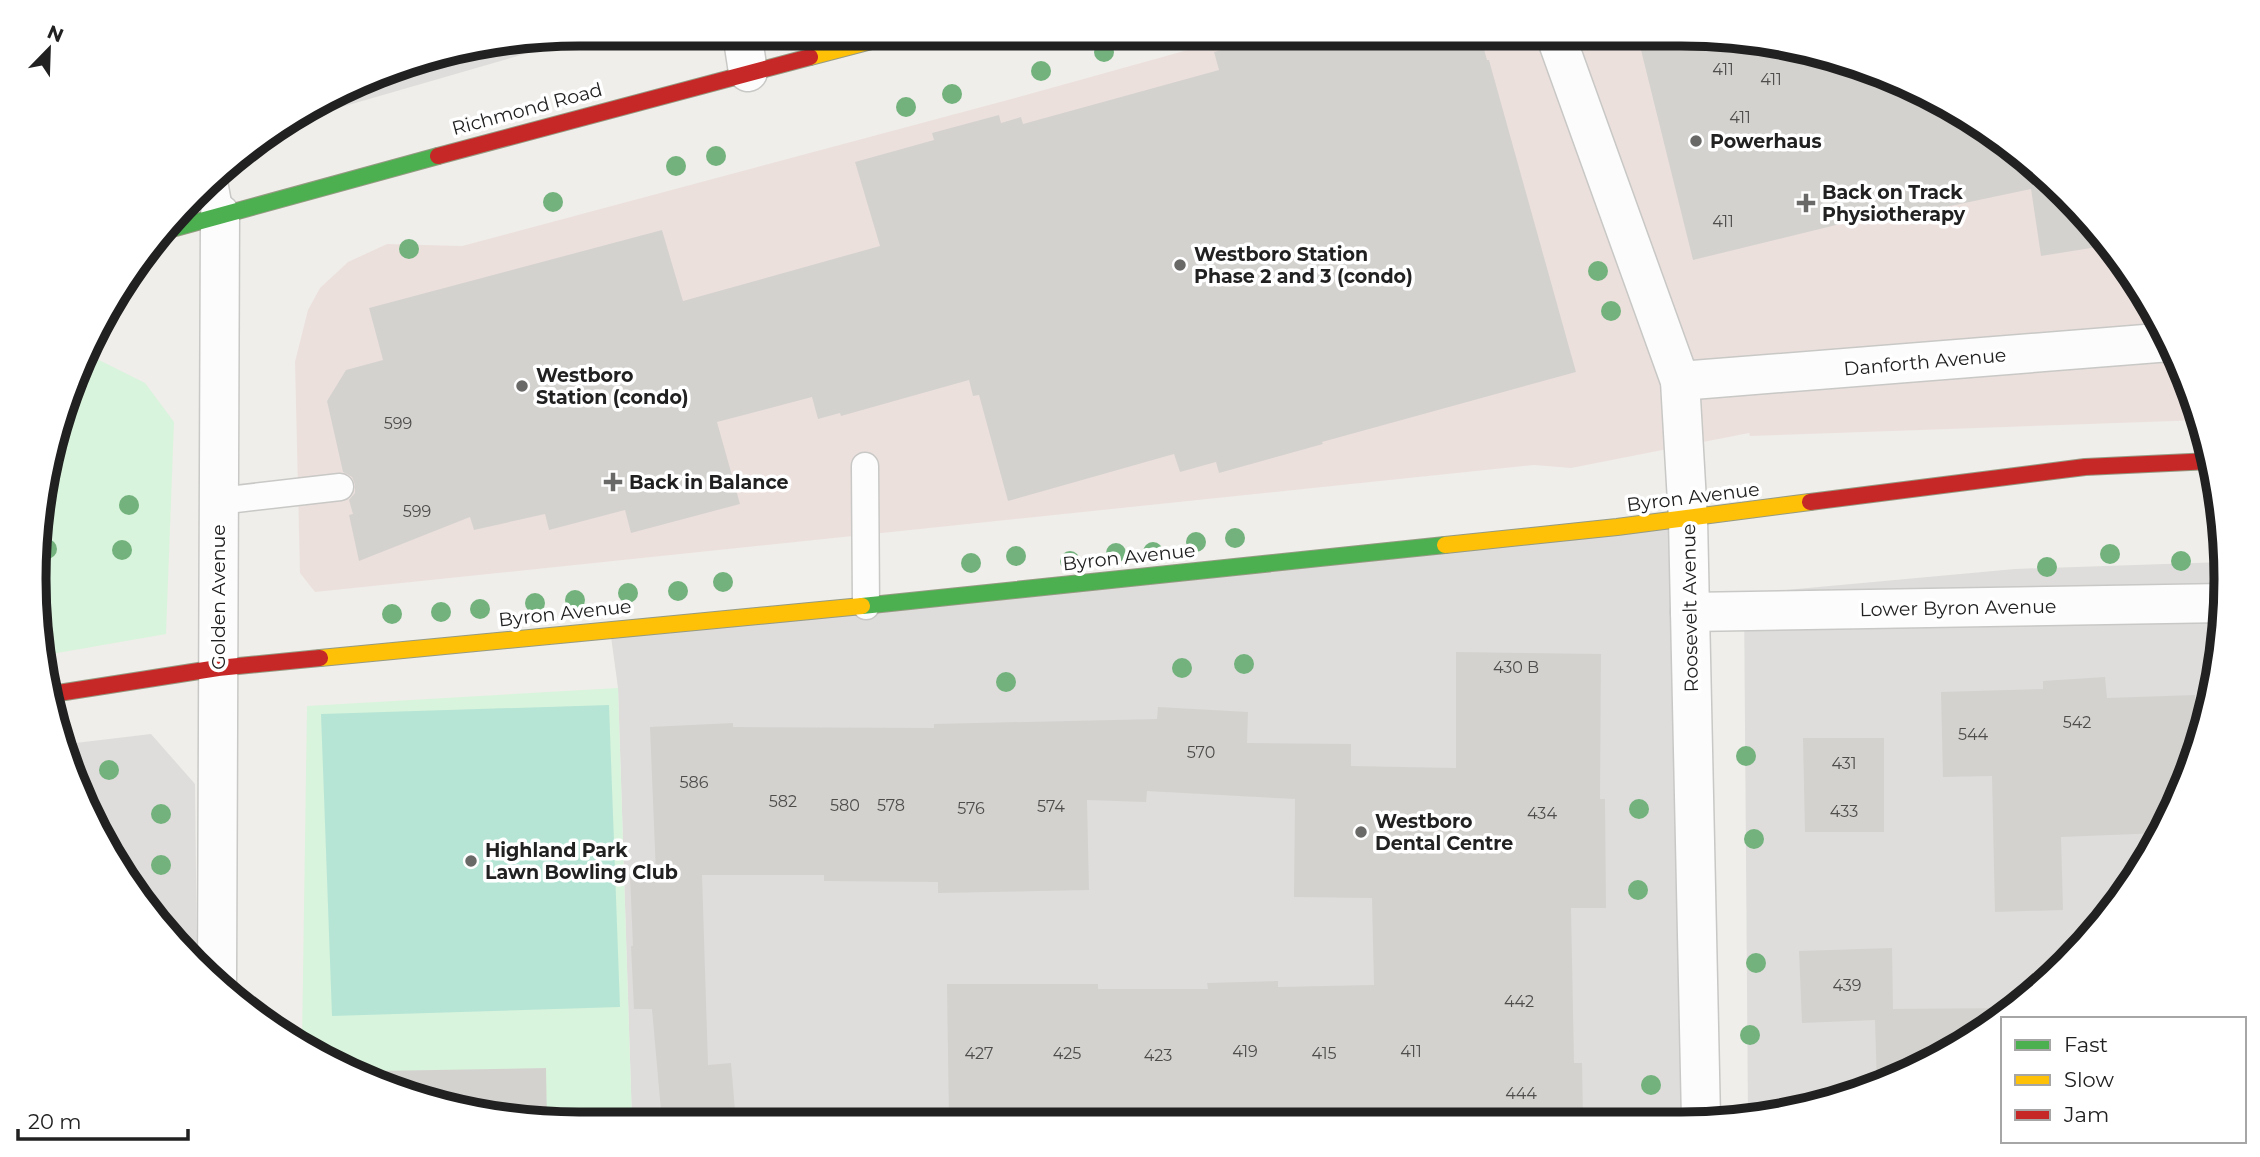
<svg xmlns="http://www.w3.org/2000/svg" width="2260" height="1157" font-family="Montserrat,sans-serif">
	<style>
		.residential { fill: #dedddb }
		.commercial { fill: #ece0dc }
		.park { fill: #d9f4dc }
		.pitch { fill: #b6e5d6 }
		.building { fill: #d4d2cf }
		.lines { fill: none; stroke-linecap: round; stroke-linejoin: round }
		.lane-casing { stroke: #c8c8c6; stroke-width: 29 }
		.street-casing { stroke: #c8c8c6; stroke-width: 41 }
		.fast-casing { stroke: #959a82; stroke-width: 18 }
		.slow-casing { stroke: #959a82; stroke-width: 18 }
		.jam-casing { stroke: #959a82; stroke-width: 18 }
		.lane { stroke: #fdfcfc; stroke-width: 26 }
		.street { stroke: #fdfcfc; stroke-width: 38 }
		.fast { stroke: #4caf50; stroke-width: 16 }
		.slow { stroke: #ffc107; stroke-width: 16 }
		.jam { stroke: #c62828; stroke-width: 16 }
		.tree { fill: #73b27d }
		.poi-dot { fill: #696967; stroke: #fff; stroke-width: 2.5 }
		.labels { text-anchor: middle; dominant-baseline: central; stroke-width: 7; stroke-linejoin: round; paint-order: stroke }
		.number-label { font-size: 16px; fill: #4e4d4c }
		.street-label { font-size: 19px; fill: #212121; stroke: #fff }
		.poi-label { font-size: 19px; font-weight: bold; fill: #212121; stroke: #fff; text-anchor: start }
		.rim { fill: none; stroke: #212121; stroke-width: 9 }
	</style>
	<rect width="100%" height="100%" fill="#efeeea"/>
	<!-- residential -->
	<g class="residential">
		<polygon points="578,33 597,33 293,121 403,62"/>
		<polygon points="1688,519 1682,1119 632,1122 618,688 610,629"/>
		<polygon points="2224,562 2226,615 2208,720 2170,820 2091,938 1985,1032 1890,1082 1748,1119 1744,594 2015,569"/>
		<polygon points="151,734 195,784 197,967 193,964 89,819 67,744"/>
	</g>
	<!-- commercial -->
	<polygon class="commercial" points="1245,34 1717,34 1823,52 1923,90 2014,146 2092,219 2154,306 2198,404 2202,420 1750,436 1749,433 1571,468 1534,465 315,592 300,573 295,362 308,310 320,288 348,262 387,244 462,246 1026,95"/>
	<!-- park -->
	<g class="park">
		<polygon points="99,360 145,383 174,422 166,634 40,656 38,649 34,543 52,438 87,361"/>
		<polygon points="618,688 632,1122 543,1123 438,1105 337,1067 302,1043 307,706"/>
	</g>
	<!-- pitch -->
	<polygon class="pitch" points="609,705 620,1007 332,1016 321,714"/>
	<!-- building -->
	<g class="building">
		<polygon points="1281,34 1480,34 1487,60 1489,60 1576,372 1322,442 1323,444 1219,473 1216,462 1180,472 1174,454 1008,501 979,395 973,396 969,380 841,416 840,413 818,419 812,397 717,422 740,504 631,533 625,510 549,530 545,514 474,530 470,517 359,561 349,515 353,514 349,500 355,493 355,485 352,477 343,472 327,401 346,370 383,360 369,308 662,230 683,301 880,246 855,162 934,140 932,133 999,115 1001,123 1021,117 1023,124 1219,70 1214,52"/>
		<polygon points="1637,34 1717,34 1822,52 1923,90 2014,146 2092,219 2110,245 2041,256 2031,189 1875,222 1873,216 1693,260"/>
		<polygon points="1456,652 1601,654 1600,799 1605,799 1606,908 1571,908 1574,1063 1582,1063 1583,1120 949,1121 947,984 1098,984 1098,989 1208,989 1207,983 1278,981 1278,987 1374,985 1372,898 1294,897 1295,799 1147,791 1146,802 1087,800 1089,890 938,893 938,882 824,881 824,875 702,875 708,1065 731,1063 736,1122 662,1122 652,1009 634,1009 631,946 633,946 630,875 656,874 650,727 733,723 733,727 934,728 934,724 1157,719 1158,707 1248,712 1247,743 1351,744 1351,766 1456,768"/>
		<polygon points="2105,677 2107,698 2195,695 2197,749 2170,820 2161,833 2061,837 2063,910 1995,912 1992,776 1943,777 1941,692 2043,689 2043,681"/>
		<polygon points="1803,738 1884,738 1884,832 1805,832"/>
		<polygon points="1892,948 1893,1009 2012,1008 1985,1032 1890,1082 1877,1086 1875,1020 1802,1023 1799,951"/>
		<polygon points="546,1068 547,1123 438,1105 373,1081 374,1071"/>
	</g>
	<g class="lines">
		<!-- lane casing -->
		<g class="lane-casing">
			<g id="lane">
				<polyline points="214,181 220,214"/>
				<polyline points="865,466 866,606"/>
				<polyline points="219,501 340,487"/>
			</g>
		</g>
		<!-- street casing -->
		<g class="street-casing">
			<g id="street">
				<polyline points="742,33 748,72"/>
				<polyline points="1555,34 1680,381 1688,519 1701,1119"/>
				<polyline points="1680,381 2170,342"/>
				<polyline points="1690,612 2225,603"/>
				<polyline points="217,981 220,214"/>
			</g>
		</g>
		<!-- fast casing -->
		<g class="fast-casing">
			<g id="fast">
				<polyline points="168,230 438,156"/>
				<polyline points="862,606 1445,545"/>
			</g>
		</g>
		<!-- slow casing -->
		<g class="slow-casing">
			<g id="slow">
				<polyline points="810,57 898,34"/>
				<polyline points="1445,545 1617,527 1810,502"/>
				<polyline points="320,658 862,606"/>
			</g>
		</g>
		<!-- jam casing -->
		<g class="jam-casing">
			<g id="jam">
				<polyline points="438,156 810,57"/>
				<polyline points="1810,502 2085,467 2211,461"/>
				<polyline points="52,694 218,668 320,658"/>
			</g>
		</g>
		<!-- lane -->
		<use href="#lane" class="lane"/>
		<!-- street -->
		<use href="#street" class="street"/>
		<!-- fast -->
		<use href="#fast" class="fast"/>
		<!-- slow -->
		<use href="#slow" class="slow"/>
		<!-- jam -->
		<use href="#jam" class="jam"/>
	</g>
	<!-- trees -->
	<g class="tree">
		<circle cx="1104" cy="52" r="10"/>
		<circle cx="1041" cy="71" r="10"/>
		<circle cx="952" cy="94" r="10"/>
		<circle cx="906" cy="107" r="10"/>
		<circle cx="716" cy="156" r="10"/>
		<circle cx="676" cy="166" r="10"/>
		<circle cx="553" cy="202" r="10"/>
		<circle cx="409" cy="249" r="10"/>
		<circle cx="1598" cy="271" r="10"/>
		<circle cx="1611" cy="311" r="10"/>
		<circle cx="129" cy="505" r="10"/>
		<circle cx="1235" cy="538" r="10"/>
		<circle cx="1196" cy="542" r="10"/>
		<circle cx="47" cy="549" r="10"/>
		<circle cx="122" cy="550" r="10"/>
		<circle cx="1153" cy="552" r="10"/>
		<circle cx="1116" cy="553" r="10"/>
		<circle cx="2110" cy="554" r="10"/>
		<circle cx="1016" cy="556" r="10"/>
		<circle cx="1070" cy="561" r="10"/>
		<circle cx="2181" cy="561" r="10"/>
		<circle cx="971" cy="563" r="10"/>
		<circle cx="2047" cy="567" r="10"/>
		<circle cx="723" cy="582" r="10"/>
		<circle cx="678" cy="591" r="10"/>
		<circle cx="628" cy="593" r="10"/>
		<circle cx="575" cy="600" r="10"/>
		<circle cx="535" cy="603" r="10"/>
		<circle cx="480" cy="609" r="10"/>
		<circle cx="441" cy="612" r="10"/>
		<circle cx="392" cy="614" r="10"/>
		<circle cx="1244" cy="664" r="10"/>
		<circle cx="1182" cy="668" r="10"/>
		<circle cx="1006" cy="682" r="10"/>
		<circle cx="1746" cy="756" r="10"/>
		<circle cx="109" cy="770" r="10"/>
		<circle cx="1639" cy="809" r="10"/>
		<circle cx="161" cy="814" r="10"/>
		<circle cx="1754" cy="839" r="10"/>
		<circle cx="161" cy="865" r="10"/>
		<circle cx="1638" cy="890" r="10"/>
		<circle cx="1756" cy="963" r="10"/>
		<circle cx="1750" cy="1035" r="10"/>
		<circle cx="1651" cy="1085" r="10"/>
	</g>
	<!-- markers -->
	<g class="poi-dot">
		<circle cx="1696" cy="141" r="7"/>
		<path d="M1802.5 192.5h7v7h7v7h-7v7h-7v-7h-7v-7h7z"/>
		<circle cx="1180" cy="265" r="7"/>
		<circle cx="522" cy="386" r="7"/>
		<path d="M609.5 471.5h7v7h7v7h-7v7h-7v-7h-7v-7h7z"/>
		<circle cx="1361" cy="832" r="7"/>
		<circle cx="471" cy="861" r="7"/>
	</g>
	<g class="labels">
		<!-- number labels -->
		<g class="number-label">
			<text x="1723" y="69">411</text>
			<text x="1771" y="79">411</text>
			<text x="1740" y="117">411</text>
			<text x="1723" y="221">411</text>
			<text x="398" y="423">599</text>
			<text x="417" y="511">599</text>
			<text x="1516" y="667">430 B</text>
			<text x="2077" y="722">542</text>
			<text x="1973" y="734">544</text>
			<text x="1201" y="752">570</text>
			<text x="1844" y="763">431</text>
			<text x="694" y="782">586</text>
			<text x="783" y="801">582</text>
			<text x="845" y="805">580</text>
			<text x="891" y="805">578</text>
			<text x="1051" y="806">574</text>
			<text x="971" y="808">576</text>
			<text x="1844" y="811">433</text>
			<text x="1542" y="813">434</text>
			<text x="1847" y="985">439</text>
			<text x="1519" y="1001">442</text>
			<text x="1245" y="1051">419</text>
			<text x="1411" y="1051">411</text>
			<text x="979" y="1053">427</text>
			<text x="1067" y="1053">425</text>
			<text x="1324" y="1053">415</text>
			<text x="1158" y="1055">423</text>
			<text x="1521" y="1093">444</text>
		</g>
		<!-- street labels -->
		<g class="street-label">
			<text transform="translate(527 109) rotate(-15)">Richmond Road</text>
			<text transform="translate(1925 362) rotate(-5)">Danforth Avenue</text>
			<text transform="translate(1693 497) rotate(-7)">Byron Avenue</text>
			<text transform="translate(1129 557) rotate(-6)">Byron Avenue</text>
			<text transform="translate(218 597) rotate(-90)">Golden Avenue</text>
			<text transform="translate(1690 608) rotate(-91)">Roosevelt Avenue</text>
			<text transform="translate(1958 608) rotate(-1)">Lower Byron Avenue</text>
			<text transform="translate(565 613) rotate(-6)">Byron Avenue</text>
		</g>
		<!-- poi labels -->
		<g class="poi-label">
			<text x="1710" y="141">Powerhaus</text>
			<text x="1822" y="192">Back on Track<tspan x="1822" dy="22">Physiotherapy</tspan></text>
			<text x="1194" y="254">Westboro Station<tspan x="1194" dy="22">Phase 2 and 3 (condo)</tspan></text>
			<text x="536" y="375">Westboro<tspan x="536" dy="22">Station (condo)</tspan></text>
			<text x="629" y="482">Back in Balance</text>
			<text x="1375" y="821">Westboro<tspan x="1375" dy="22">Dental Centre</tspan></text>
			<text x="485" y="850">Highland Park<tspan x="485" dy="22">Lawn Bowling Club</tspan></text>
		</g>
	</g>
	<!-- crop -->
	<path d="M0 0H2260V1157H0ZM579 46H1681A533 533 0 0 1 2214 579V579A533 533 0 0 1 1681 1112H579A533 533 0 0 1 46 579V579A533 533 0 0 1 579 46Z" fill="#fff" fill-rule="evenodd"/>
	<path class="rim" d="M579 46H1681A533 533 0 0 1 2214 579V579A533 533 0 0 1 1681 1112H579A533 533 0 0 1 46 579V579A533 533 0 0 1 579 46Z"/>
	<!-- legend -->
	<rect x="2001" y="1017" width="245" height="126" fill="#ffffff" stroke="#a6a6a6" stroke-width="2"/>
	<rect x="2015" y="1040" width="35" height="10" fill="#4caf50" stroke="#a6a6a6" stroke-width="2"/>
	<text x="2064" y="1052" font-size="21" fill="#212121">Fast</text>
	<rect x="2015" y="1075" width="35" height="10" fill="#ffc107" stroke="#a6a6a6" stroke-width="2"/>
	<text x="2064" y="1087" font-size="21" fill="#212121">Slow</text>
	<rect x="2015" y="1110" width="35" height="10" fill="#c62828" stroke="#a6a6a6" stroke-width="2"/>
	<text x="2064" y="1122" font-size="21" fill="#212121">Jam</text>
	<!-- north arrow -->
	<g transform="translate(49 49) rotate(23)" stroke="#ffffff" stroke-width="5" paint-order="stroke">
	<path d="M0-5L12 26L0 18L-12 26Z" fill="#212121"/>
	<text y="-10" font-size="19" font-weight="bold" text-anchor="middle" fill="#212121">N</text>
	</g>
	<!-- scale -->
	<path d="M18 1129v10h170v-10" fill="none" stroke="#212121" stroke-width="3.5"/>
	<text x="28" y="1129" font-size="21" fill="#212121" stroke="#ffffff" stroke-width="5" paint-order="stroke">20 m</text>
</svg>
